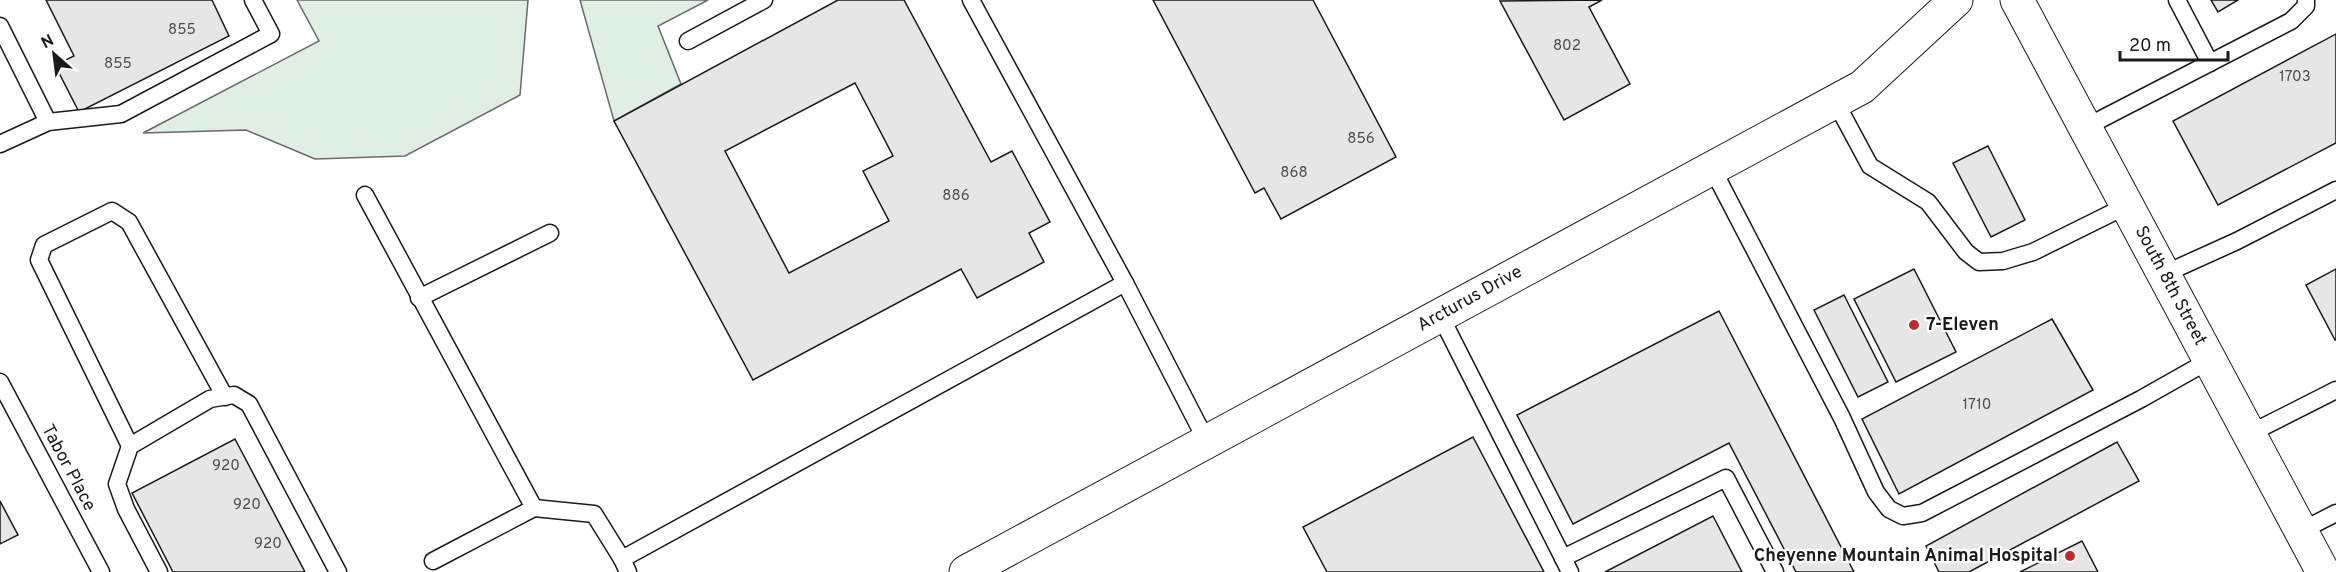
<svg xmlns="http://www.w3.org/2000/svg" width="2336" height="572" font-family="Overpass,sans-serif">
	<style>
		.green { fill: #e0efe3; stroke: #6a6a6a; stroke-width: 1.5 }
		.building { fill: #e6e6e6; stroke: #1a1a1a; stroke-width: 1.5; fill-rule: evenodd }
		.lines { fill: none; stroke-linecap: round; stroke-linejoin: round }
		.service-casing { stroke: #1a1a1a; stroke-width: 19 }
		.tertiary-casing { stroke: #1a1a1a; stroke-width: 35 }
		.secondary-casing { stroke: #1a1a1a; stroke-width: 35 }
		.service { stroke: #fff; stroke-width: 16 }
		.tertiary { stroke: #fff; stroke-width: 33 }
		.secondary { stroke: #fff; stroke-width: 33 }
		.poi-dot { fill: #c62828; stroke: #fff; stroke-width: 2 }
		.labels { text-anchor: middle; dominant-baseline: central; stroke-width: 4.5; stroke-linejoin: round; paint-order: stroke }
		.number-label { font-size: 15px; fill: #4d4d4d }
		.street-label { font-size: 18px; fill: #1a1a1a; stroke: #fff }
		.poi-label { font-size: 18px; font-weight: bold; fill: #1a1a1a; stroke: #fff; text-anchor: start }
	</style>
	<rect width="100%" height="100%" fill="#fff"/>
	<!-- green -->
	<g class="green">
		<polygon points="297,0 528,0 520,95 405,156 315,159 246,130 143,133 319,41"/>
		<polygon points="580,0 708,0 658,26 681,84 614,121"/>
	</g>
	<!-- building -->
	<g class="building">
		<polygon points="46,0 212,0 229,36 79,112 55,65 74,56"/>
		<path d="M 838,0 L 904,0 L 991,162 L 1012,151 L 1050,222 L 1029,233 L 1044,262 L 977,298 L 961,269 L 753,380 L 614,121 ZM 855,83 L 893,156 L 863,171 L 889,221 L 789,273 L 725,151 Z"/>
		<polygon points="1153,0 1313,0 1396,157 1281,219 1264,188 1255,193"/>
		<polygon points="1602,0 1589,7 1630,84 1564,120 1500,1"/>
		<polygon points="2211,0 2238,0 2218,12"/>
		<polygon points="2336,34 2336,143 2218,205 2173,121"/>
		<polygon points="1988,146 2025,220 1991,237 1953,163"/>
		<polygon points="1914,269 1956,352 1896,382 1854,299"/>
		<polygon points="2336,269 2336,340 2335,340 2306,285"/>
		<polygon points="1844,295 1888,382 1858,397 1814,310"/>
		<polygon points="1719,311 1854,572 1796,572 1729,443 1573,524 1517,415"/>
		<polygon points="2052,319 2093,390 1899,494 1862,419"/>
		<polygon points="1473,437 1544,572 1327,572 1303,527"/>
		<polygon points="235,439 305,572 173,572 132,493"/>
		<polygon points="2117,442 2139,481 1969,572 1939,572 1926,546"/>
		<polygon points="0,501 18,535 0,544"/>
		<polygon points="1713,516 1742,572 1605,572"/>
		<polygon points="2082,541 2098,572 2020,572"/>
	</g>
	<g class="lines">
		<!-- service casing -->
		<g class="service-casing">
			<g id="service">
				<polyline points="971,0 1125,283"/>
				<polyline points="2177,0 2210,63"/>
				<polyline points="0,26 48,122"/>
				<polyline points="688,41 764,0"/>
				<polyline points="1835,101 1870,166 1928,202 1966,252 1979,262 2003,261 2033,252 2126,206"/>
				<polyline points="2084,128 2291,21 2306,6 2306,0"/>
				<polyline points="0,144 48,122 121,114 271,34 253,0"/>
				<polyline points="1712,168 1842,418 1876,492 1889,509 1903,516 1922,513 2141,399 2210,360"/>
				<polyline points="365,195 534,508 594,514 622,559"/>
				<polyline points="2164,274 2237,241 2336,190"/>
				<polyline points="419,298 550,233"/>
				<polyline points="1440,315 1563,558 1726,478 1775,572"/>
				<polyline points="0,382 101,572"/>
				<polyline points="2249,434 2336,390"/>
				<polyline points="130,446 39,260 44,245 112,211 129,222 225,397"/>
				<polyline points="2301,531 2336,513"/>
				<polyline points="1563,558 1570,572"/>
				<polyline points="433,561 534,508"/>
				<polyline points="159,572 126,509 117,484 130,446 210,399 234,395 249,404 338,572"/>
				<polyline points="628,572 622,559 1125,283 1207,442"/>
			</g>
		</g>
		<!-- tertiary casing -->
		<g class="tertiary-casing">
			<polyline id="tertiary" points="966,572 1862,87 1956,0"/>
		</g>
		<!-- secondary casing -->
		<g class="secondary-casing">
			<polyline id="secondary" points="2017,0 2323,572"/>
		</g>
		<!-- service -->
		<use href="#service" class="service"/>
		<!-- tertiary -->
		<use href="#tertiary" class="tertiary"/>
		<!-- secondary -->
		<use href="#secondary" class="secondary"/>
	</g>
	<!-- markers -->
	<g class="poi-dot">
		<circle cx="1914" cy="325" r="6"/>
		<circle cx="2070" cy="556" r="6"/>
	</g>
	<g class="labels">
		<!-- number labels -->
		<g class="number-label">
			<text x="182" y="30">855</text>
			<text x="1567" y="46">802</text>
			<text x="118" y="64">855</text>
			<text x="2295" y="77">1703</text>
			<text x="1361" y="139">856</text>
			<text x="1294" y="173">868</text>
			<text x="956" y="196">886</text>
			<text x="1977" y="405">1710</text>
			<text x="226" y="466">920</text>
			<text x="247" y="505">920</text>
			<text x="268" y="544">920</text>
		</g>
		<!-- street labels -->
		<g class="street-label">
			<text transform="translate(2170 286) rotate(62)">South 8th Street</text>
			<text transform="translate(1470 299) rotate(-29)">Arcturus Drive</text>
			<text transform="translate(68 468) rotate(62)">Tabor Place</text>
		</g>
		<!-- poi labels -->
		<g class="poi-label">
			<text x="1926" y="325">7-Eleven</text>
			<text x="2058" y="556" text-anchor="end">Cheyenne Mountain Animal Hospital</text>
		</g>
	</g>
	<!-- north arrow -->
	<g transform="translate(54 54) rotate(332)" stroke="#ffffff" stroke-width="4.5" paint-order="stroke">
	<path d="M0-4.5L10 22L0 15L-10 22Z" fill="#1a1a1a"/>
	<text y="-9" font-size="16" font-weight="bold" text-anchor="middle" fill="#1a1a1a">N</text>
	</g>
	<!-- scale -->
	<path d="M2120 51v9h108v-9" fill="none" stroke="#1a1a1a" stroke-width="3"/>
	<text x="2129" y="51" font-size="18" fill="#1a1a1a" stroke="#ffffff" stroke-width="4.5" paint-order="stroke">20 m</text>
</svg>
